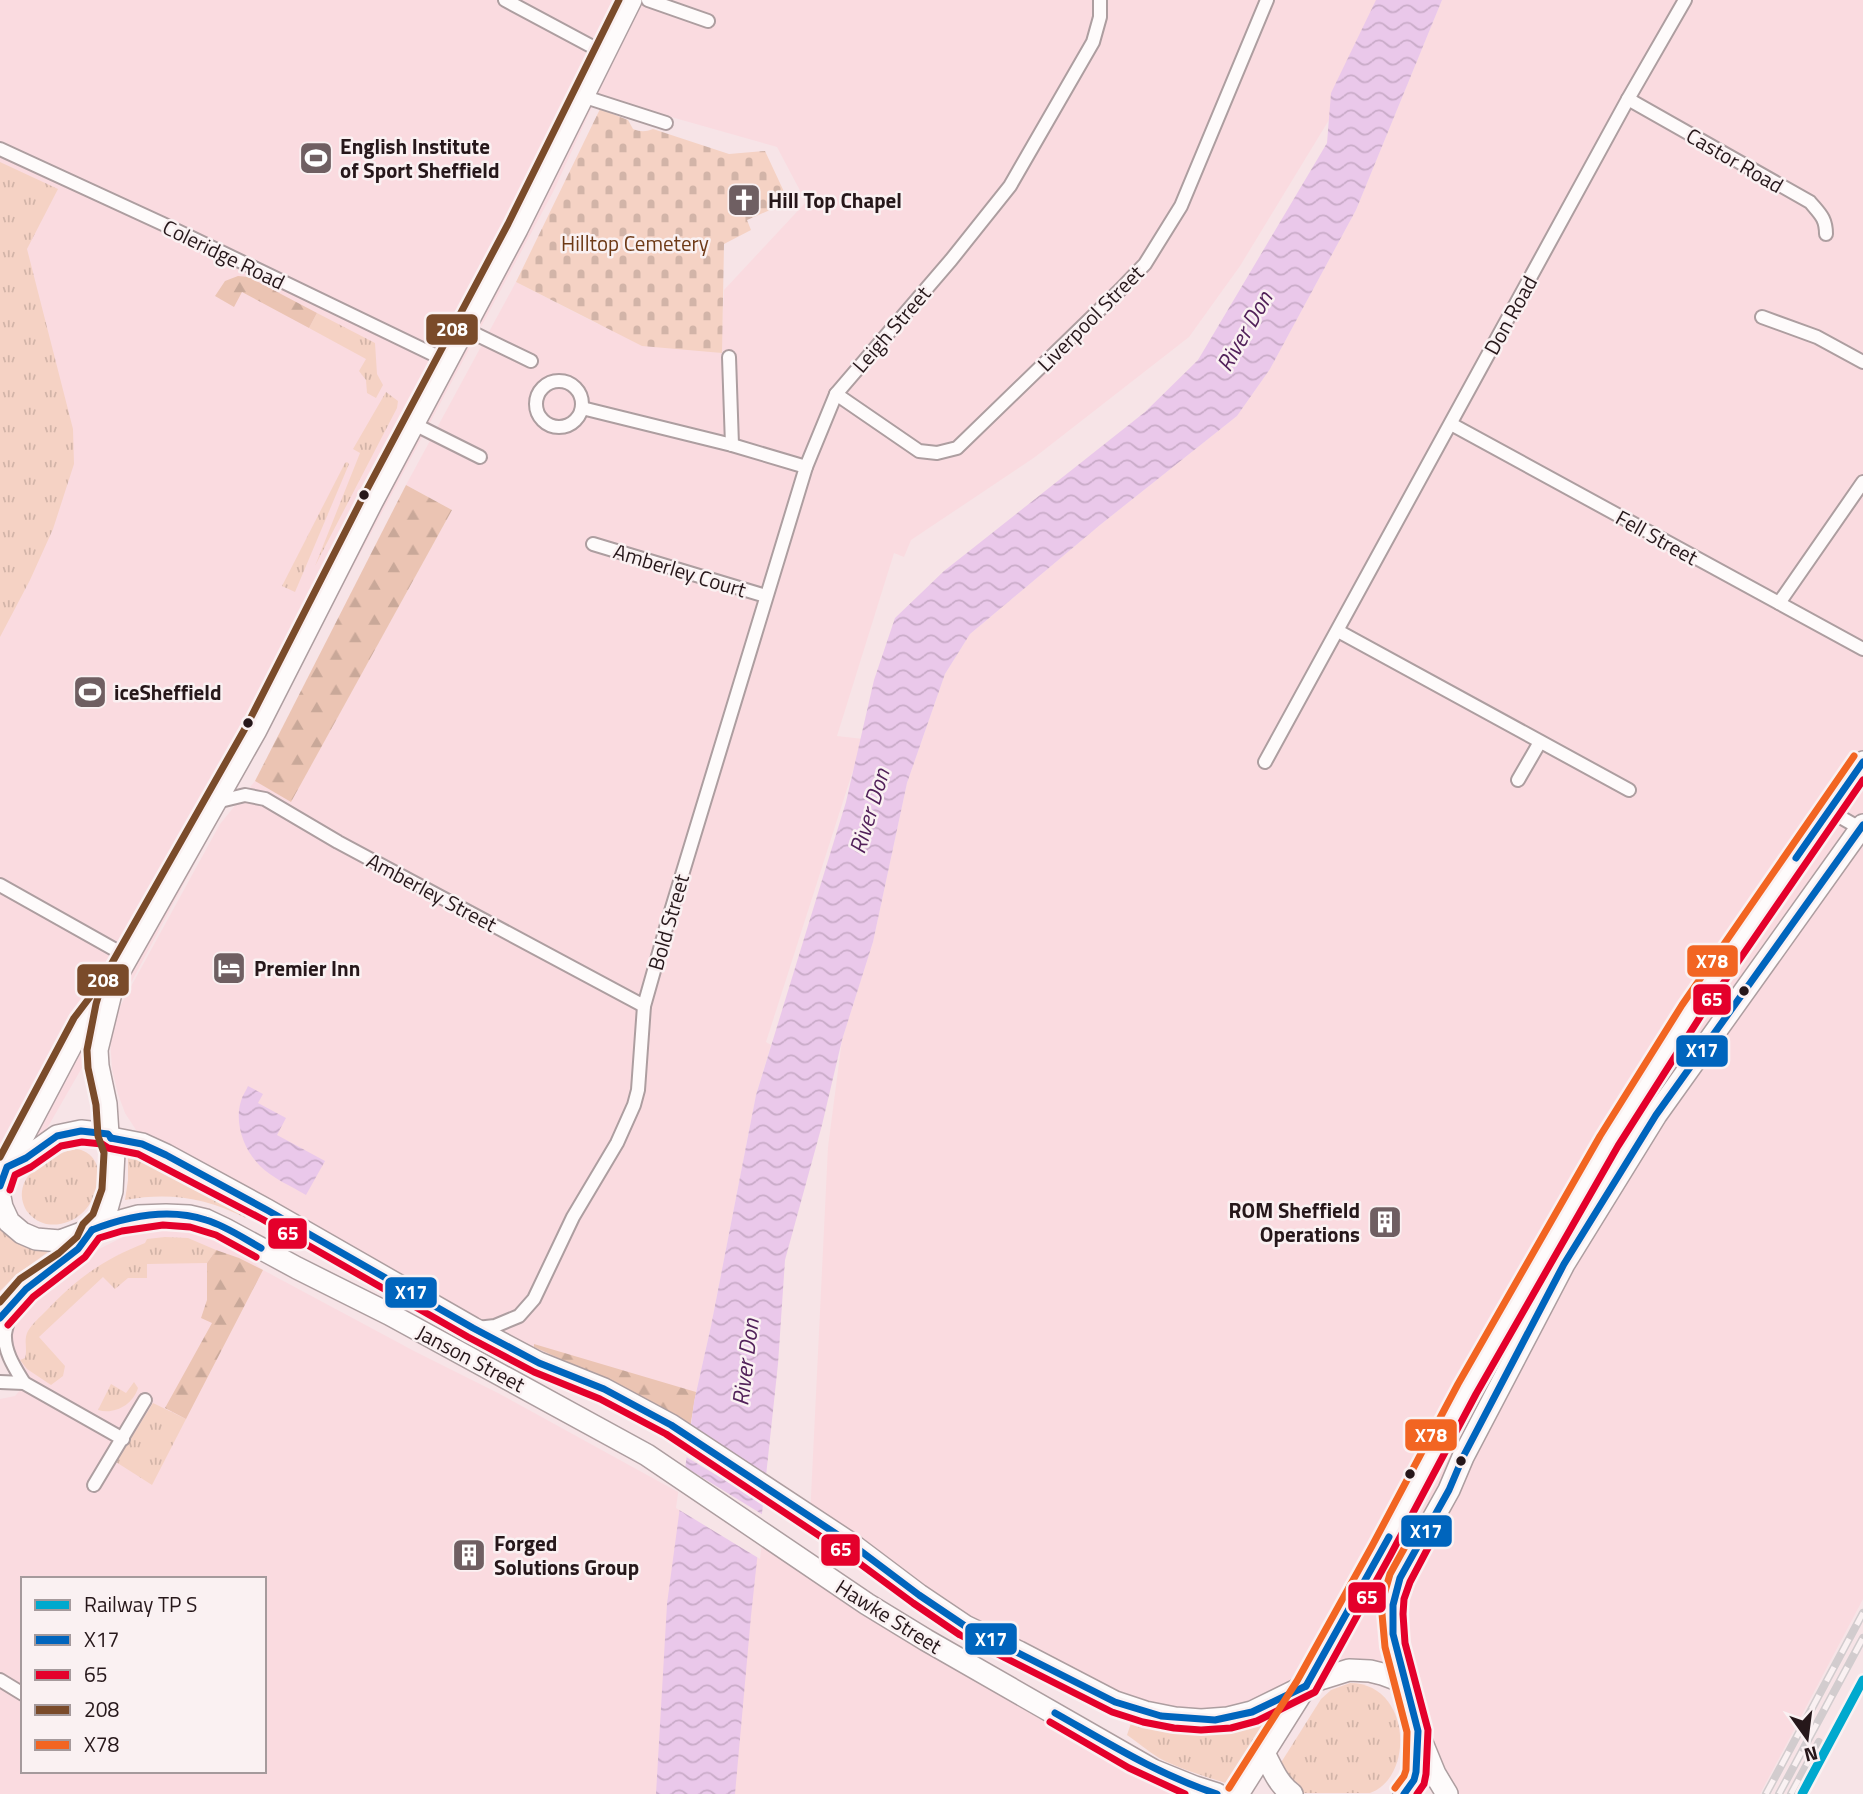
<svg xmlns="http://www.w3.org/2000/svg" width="1863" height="1794" font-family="'Titillium Web',sans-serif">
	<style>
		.built { fill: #fadbe0; fill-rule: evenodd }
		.grass { fill: url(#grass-tufts) }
		.forest { fill: url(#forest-firs) }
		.cemetery { fill: url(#cemetery-stones) }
		.water { fill: url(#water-waves) }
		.pier { fill: #f7e4e7 }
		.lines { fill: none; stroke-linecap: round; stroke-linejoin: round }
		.street-casing { stroke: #ad9ea0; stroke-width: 16 }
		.primary-casing { stroke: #ad9ea0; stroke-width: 24 }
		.street { stroke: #fefbfb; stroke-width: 12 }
		.primary { stroke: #fefbfb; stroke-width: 21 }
		.rail-casing { stroke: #d2ccce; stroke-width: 8 }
		.rail { stroke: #faf1f2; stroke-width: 5; stroke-dasharray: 16; stroke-linecap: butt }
		.bus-1-casing { stroke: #faf1f2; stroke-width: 12 }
		.bus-2-casing { stroke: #faf1f2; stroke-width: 12 }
		.bus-3-casing { stroke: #faf1f2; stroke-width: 12 }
		.bus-4-casing { stroke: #faf1f2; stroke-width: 12 }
		.bus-1 { stroke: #0065bd; stroke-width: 7 }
		.bus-2 { stroke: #e4002b; stroke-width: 7 }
		.bus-3 { stroke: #7a4b2a; stroke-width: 7 }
		.bus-4 { stroke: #f26522; stroke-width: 7 }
		.rail-1-casing { stroke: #faf1f2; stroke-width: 14 }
		.rail-1 { stroke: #00a9ce; stroke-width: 9 }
		.bus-dot { fill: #26171a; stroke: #faf1f2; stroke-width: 2.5 }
		.labels { text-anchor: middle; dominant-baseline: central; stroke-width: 5; stroke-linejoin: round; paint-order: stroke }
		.poi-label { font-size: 21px; font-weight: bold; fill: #26171a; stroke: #faf1f2; text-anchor: start }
		.street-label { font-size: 21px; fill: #26171a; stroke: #faf1f2 }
		.park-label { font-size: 21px; fill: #6e3a17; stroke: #faf1f2 }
		.water-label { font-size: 23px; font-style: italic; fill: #52215a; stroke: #faf1f2 }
		.line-badge { stroke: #faf1f2; stroke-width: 2.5 }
		.badge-label { font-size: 19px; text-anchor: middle; font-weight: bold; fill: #fff }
	</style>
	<defs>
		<pattern id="grass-tufts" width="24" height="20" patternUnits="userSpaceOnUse" patternTransform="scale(1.75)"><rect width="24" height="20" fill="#f5d2c4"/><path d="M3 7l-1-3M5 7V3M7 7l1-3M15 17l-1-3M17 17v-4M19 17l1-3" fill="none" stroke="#d2b4a8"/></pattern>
		<pattern id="forest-firs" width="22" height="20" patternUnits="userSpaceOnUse" patternTransform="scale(1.75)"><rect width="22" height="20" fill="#ebc4b3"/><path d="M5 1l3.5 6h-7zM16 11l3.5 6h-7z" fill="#c9a899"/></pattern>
		<pattern id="cemetery-stones" width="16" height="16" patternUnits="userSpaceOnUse" patternTransform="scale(1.75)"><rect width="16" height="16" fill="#f5d2c4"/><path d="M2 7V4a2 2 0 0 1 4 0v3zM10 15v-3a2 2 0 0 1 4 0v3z" fill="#d2b4a8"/></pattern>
		<pattern id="water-waves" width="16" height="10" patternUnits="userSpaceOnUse" patternTransform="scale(1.75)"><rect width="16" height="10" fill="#eac8ea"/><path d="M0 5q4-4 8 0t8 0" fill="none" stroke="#c9abc8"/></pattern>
	</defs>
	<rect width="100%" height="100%" fill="#f7e4e7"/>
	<!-- built -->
	<g class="built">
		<polygon points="0,0 1391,0 1363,64 1240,266 1189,337 1035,457 911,540 904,557 894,553 837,736 863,739 766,1042 771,1045 756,1095 711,1326 694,1402 690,1428 553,1363 145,1138 136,1130 125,1113 118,1094 112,1069 110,1040 117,1012 220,824 255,781 291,801 452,510 406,485 516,282 598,324 721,353 724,290 806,202 777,147 597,96 553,192 133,979 0,1210"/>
		<polygon points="1442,0 1863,0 1863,1599 1760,1794 1447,1794 1408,1691 1370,1671 1215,1720 1075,1683 810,1517 828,1147 842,1040 873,942 907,783 945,674 970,634 1100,525 1237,416 1270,369 1356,210"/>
		<path d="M 154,1230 L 197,1233 L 237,1250 L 263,1270 L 414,1351 L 498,1393 L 809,1564 L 1217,1794 L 0,1794 L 0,1399 L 15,1396 L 30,1379 L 24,1371 L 11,1345 L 10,1330 L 35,1301 L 93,1252 L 131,1233 ZM 23,1579 L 264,1579 L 264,1771 L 23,1771 Z"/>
	</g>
	<!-- grass -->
	<g class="grass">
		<polygon points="0,162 58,189 27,249 73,429 74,464 53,529 30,580 0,637"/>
		<polygon points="317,313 375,343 377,374 383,385 376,398 367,393 366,380 359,371 366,359 309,328"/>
		<polygon points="386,392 398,401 397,408 315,566 360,453 353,449"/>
		<polygon points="347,462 349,464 295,592 282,586 345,463"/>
		<path d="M 77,1149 C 118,1156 96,1232 46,1224 C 38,1222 29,1216 25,1208 C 10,1176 51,1153 77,1149 Z"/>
		<path d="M 135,1154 L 152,1160 L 198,1184 L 204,1190 L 248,1214 L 246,1218 C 205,1198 171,1192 125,1200 L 128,1180 L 128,1156 Z"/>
		<polygon points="0,1225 49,1250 48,1252 15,1276 0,1291"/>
		<path d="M 165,1237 L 188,1238 L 216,1250 L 207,1263 L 147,1264 L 147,1278 L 128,1278 L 115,1289 L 103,1277 L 39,1337 L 65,1366 L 63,1376 L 51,1385 L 27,1369 L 20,1360 L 25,1358 C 28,1349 23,1340 28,1331 C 32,1324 40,1317 46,1311 C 76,1279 104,1259 145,1243 L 147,1239 Z"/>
		<path d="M 134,1382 L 138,1388 C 133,1405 114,1415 98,1410 L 111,1384 L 126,1393 Z"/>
		<polygon points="153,1403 186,1419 152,1485 116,1462"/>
		<path d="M 1350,1683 C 1411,1683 1415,1777 1370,1793 L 1304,1793 L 1296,1791 L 1282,1765 L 1282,1761 L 1321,1699 L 1331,1690 Z"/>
		<path d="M 1275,1717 L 1232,1785 C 1207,1777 1182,1770 1159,1758 C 1148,1751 1137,1742 1127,1735 L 1131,1723 C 1164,1733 1199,1738 1233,1731 C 1247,1728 1261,1722 1275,1717 Z"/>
	</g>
	<!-- forest -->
	<g class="forest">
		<polygon points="238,276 249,277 317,313 309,328 242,292 234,307 215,296 225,281"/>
		<polygon points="406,485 452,510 291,802 255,781"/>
		<polygon points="216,1250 239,1258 263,1270 186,1419 165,1408 212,1323 201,1318 207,1300 207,1263"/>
		<polygon points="534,1344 696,1392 690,1428 594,1374 534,1347"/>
	</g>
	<!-- cemetery -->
	<path class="cemetery" d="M 600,109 L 628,120 L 633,129 C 641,132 645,132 653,129 L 729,154 L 765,151 L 786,196 L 776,199 L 779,206 L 747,220 L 751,230 L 724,244 L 722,353 L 642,346 L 516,282 Z"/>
	<!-- water -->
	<g class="water">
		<polygon points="1376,0 1442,0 1356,210 1270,369 1237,416 1100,525 970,634 945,674 907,783 873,942 842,1040 822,1125 785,1260 778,1364 751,1616 735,1794 656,1794 667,1604 694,1402 711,1326 756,1095 846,802 874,680 895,618 944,571 1145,412 1198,360 1327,143 1331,93"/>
		<path d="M 248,1086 L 263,1094 L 258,1103 L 286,1118 L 277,1135 L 325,1161 L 306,1195 C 291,1186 272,1178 260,1166 C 244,1150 234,1123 241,1101 C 242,1096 246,1091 248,1086 Z"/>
	</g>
	<!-- pier -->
	<g class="pier">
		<polygon points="687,1426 769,1476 766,1505 683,1455"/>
		<polygon points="682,1465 765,1516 760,1559 676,1508"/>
	</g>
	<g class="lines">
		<!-- street casing -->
		<g class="street-casing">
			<g id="street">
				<polyline points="505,0 604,53"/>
				<polyline points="648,0 708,21"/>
				<polyline points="582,96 666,123"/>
				<path d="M 1628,99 L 1810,202 C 1820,214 1826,218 1826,234"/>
				<polyline points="0,149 163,224 447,361"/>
				<polyline points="1762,317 1817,337 1863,362"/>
				<polyline points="463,328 531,361"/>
				<polyline points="729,357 732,445"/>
				<circle cx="559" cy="404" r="23"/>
				<polyline points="836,394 919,451 937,453 957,448 1120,290 1145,264 1181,206 1267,0"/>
				<polyline points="582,408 732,445 806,467"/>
				<polyline points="414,424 480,457"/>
				<polyline points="1451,424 1863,649"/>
				<polyline points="593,544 766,596"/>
				<polyline points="1779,603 1863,482"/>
				<polyline points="1338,631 1629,790"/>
				<polyline points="1265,762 1628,99 1685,0"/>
				<polyline points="1518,780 1540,742"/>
				<polyline points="216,802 245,795 265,799 338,842 644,1006"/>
				<polyline points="1828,810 1863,830"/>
				<polyline points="0,885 128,957"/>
				<path d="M 11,1311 C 9,1319 6,1327 5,1334 C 4,1352 15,1368 24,1383"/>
				<polyline points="477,1328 495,1326 519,1316 534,1299 573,1217 617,1143 634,1105 638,1090 644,1006 668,921 806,467 836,394 951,260 1010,186 1093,42 1100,17 1100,0"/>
				<polyline points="0,1382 24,1383 123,1439"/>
				<polyline points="94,1485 145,1400"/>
				<polyline points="0,1680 23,1694"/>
			</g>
		</g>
		<!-- primary casing -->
		<g class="primary-casing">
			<g id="primary">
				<polyline points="108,1134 106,1104 98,1066 97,1050 111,993"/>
				<polyline points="111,1138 142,1144 166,1155 267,1210 473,1328 539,1363 604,1389 671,1425 850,1543 919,1595 965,1626 1019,1652 1115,1702 1145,1712 1175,1718 1201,1720 1228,1718 1252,1712 1317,1680 1349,1670 1370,1671 1382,1674 1398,1680 1408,1691"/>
				<polyline points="0,1186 7,1167 83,1023 114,981 256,730 372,502 517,229 631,0"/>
				<polyline points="0,1197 2,1207 9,1222 22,1233 36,1239 60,1241 95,1228 107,1209 112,1191 114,1152 111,1138 108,1134 81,1131 57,1136 26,1158 7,1167"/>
				<polyline points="95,1228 138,1216 166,1215 189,1216 206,1220 225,1229 297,1268 389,1314 647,1455 867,1604 926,1640 1153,1770 1195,1787 1217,1794"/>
				<path d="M 0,1318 C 8,1308 17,1297 26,1289 C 50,1267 76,1261 92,1230"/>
				<polyline points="1421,1740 1435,1774 1447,1794"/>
				<path d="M 1264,1753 C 1272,1768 1278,1784 1292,1794"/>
				<polyline points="1238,1794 1306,1686 1381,1551 1467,1389 1559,1226 1609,1141 1691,1011 1863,762"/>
				<polyline points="1404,1794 1414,1780 1416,1772 1418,1731 1393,1634 1393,1605 1400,1578 1449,1490 1463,1457 1564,1264 1656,1115 1863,825"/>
			</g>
		</g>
		<!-- street -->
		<use href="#street" class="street"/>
		<!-- primary -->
		<use href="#primary" class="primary"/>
		<!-- rail casing -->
		<g class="rail-casing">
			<g id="rail">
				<polyline points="1766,1794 1863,1613"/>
				<polyline points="1779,1794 1863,1638"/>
				<polyline points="1791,1794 1819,1742"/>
			</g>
		</g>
		<!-- rail -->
		<use href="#rail" class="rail"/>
		<!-- bus-1 casing -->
		<g class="bus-1-casing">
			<g id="bus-1">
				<polyline points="1796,858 1863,762"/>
				<polyline points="111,1138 142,1144 166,1155 267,1210 473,1328 539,1363 604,1389 671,1425 850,1543 919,1595 965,1626 1115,1702 1161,1716 1215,1720 1252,1712 1306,1686"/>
				<polyline points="0,1186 7,1167 26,1158 57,1136 81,1131 108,1134 111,1138"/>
				<path d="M 92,1230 C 128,1216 169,1208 206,1220 C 226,1226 243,1238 261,1248"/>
				<polyline points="0,1318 26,1289 78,1249 92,1230"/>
				<polyline points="1306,1686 1389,1537"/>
				<path d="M 1055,1713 C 1108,1743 1159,1775 1217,1794"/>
				<polyline points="1404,1794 1414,1780 1416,1772 1418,1731 1393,1634 1393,1605 1400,1578 1449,1490 1463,1457 1564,1264 1656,1115 1863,825"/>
			</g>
		</g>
		<!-- bus-2 casing -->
		<g class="bus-2-casing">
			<g id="bus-2">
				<polyline points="10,1190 15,1175 31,1167 61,1146 82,1142 102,1144 108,1148 138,1154 262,1219 468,1337 534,1372 600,1399 666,1434 844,1552 913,1603 960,1635 1112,1712 1143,1722 1174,1728 1201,1730 1231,1728 1257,1721 1315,1692 1390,1556 1476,1394 1618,1146 1700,1017 1863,780"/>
				<polyline points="8,1325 33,1297 85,1257 99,1238 122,1231 163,1225 190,1227 216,1235 256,1257"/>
				<polyline points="1050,1722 1129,1768 1185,1794"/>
				<polyline points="1417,1794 1424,1784 1426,1774 1428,1730 1405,1643 1403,1614 1404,1599 1410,1582 1429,1546"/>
			</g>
		</g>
		<!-- bus-3 casing -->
		<g class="bus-3-casing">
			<g id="bus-3">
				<polyline points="0,1157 74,1018 93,993"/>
				<polyline points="0,1302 20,1279 59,1253 77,1237 83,1224 93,1214 102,1189 104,1153 98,1136 96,1105 88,1068 87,1050 96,1004 104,977 247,725 363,497 508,224 619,0"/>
			</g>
		</g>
		<!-- bus-4 casing -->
		<g class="bus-4-casing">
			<g id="bus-4">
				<polyline points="1229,1788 1297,1681 1372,1546 1458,1384 1600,1136 1682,1005 1854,756"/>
				<polyline points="1395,1788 1404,1776 1406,1770 1407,1732 1385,1647 1382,1614 1384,1595 1390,1574 1411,1536"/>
			</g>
		</g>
		<!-- bus-1 -->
		<use href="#bus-1" class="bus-1"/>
		<!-- bus-2 -->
		<use href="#bus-2" class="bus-2"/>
		<!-- bus-3 -->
		<use href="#bus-3" class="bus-3"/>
		<!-- bus-4 -->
		<use href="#bus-4" class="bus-4"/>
		<!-- rail-1 casing -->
		<g class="rail-1-casing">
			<polyline id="rail-1" points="1802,1794 1863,1680"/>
		</g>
		<!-- rail-1 -->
		<use href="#rail-1" class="rail-1"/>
	</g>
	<!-- icons -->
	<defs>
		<g id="stadium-square" transform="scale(1.75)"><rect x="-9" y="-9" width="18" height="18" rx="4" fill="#6f5f62" stroke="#faf1f2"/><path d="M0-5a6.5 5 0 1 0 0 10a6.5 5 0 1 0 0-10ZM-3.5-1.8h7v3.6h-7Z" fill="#fff"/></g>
		<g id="church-square" transform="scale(1.75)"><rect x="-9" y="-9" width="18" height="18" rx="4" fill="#6f5f62" stroke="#faf1f2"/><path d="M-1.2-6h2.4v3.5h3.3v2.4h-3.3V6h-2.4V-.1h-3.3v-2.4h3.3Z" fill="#fff"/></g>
		<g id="hotel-square" transform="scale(1.75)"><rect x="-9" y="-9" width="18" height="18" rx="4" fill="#6f5f62" stroke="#faf1f2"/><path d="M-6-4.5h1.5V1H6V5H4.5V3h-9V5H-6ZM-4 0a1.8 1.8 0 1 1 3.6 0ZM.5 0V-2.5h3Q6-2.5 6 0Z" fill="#fff"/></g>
		<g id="building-square" transform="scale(1.75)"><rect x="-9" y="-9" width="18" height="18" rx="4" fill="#6f5f62" stroke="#faf1f2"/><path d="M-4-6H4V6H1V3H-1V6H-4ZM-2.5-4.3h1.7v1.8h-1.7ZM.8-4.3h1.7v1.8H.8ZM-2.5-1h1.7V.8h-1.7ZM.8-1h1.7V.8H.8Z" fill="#fff"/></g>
	</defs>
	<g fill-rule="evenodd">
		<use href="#stadium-square" x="316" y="158"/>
		<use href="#church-square" x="744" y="200"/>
		<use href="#stadium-square" x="90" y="692"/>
		<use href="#hotel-square" x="229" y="968"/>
		<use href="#building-square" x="1385" y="1222"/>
		<use href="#building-square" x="469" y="1555"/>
	</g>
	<!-- markers -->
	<g class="bus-dot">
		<circle cx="364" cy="495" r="6"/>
		<circle cx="248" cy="723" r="6"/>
		<circle cx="1744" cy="991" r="6"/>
		<circle cx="1461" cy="1461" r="6"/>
		<circle cx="1410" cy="1474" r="6"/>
	</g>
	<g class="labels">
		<!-- poi labels -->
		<g class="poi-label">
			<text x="340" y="146">English Institute<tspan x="340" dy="24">of Sport Sheffield</tspan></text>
			<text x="768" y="200">Hill Top Chapel</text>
			<text x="114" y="692">iceSheffield</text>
			<text x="254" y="968">Premier Inn</text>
			<text x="1360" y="1210" text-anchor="end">ROM Sheffield<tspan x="1360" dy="24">Operations</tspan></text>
			<text x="494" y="1543">Forged<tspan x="494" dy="24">Solutions Group</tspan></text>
		</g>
		<!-- street labels -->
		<g class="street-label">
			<text transform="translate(1735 160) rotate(30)">Castor Road</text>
			<text transform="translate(224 254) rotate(26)">Coleridge Road</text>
			<text transform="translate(1510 315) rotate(-61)">Don Road</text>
			<text transform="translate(1090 318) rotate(-45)">Liverpool Street</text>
			<text transform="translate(891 329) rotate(-49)">Leigh Street</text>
			<text transform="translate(1657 537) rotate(29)">Fell Street</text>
			<text transform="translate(680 570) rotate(17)">Amberley Court</text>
			<text transform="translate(432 892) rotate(28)">Amberley Street</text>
			<text transform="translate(668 922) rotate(-74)">Bold Street</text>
			<text transform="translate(471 1358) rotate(28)">Janson Street</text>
			<text transform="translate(889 1616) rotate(32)">Hawke Street</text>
		</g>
		<!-- park labels -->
		<g class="park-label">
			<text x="635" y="243">Hilltop Cemetery</text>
		</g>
		<!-- water labels -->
		<g class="water-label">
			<text transform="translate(1244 331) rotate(-60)">River Don</text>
			<text transform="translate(869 811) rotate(-73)">River Don</text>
			<text transform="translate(745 1362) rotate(-83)">River Don</text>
		</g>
	</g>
	<g class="line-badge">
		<rect x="425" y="313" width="54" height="33" rx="7" fill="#7a4b2a"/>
		<rect x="1686" y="944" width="53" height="34" rx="7" fill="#f26522"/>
		<rect x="76" y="963" width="54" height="34" rx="7" fill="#7a4b2a"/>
		<rect x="1692" y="983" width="40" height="33" rx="7" fill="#e4002b"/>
		<rect x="1675" y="1034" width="54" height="34" rx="7" fill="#0065bd"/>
		<rect x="267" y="1217" width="41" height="33" rx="7" fill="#e4002b"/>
		<rect x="384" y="1276" width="54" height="33" rx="7" fill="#0065bd"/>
		<rect x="1404" y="1418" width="54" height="34" rx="7" fill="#f26522"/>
		<rect x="1400" y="1514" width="53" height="34" rx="7" fill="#0065bd"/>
		<rect x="820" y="1533" width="41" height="34" rx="7" fill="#e4002b"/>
		<rect x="1347" y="1581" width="40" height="33" rx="7" fill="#e4002b"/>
		<rect x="964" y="1622" width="54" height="34" rx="7" fill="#0065bd"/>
	</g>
	<g class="badge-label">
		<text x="452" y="336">208</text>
		<text x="1712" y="968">X78</text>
		<text x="103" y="987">208</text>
		<text x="1712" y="1006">65</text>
		<text x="1702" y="1057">X17</text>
		<text x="288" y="1240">65</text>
		<text x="411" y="1299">X17</text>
		<text x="1431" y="1442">X78</text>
		<text x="1426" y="1538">X17</text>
		<text x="841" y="1556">65</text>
		<text x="1367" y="1604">65</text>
		<text x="991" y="1646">X17</text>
	</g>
	<!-- legend -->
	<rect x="21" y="1577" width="245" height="196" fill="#faf1f2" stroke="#a59a9c" stroke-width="2"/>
	<rect x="35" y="1600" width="35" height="10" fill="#00a9ce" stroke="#a59a9c" stroke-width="2"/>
	<text x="84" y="1612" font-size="21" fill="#26171a">Railway TP S</text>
	<rect x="35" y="1635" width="35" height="10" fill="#0065bd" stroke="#a59a9c" stroke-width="2"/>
	<text x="84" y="1647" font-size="21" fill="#26171a">X17</text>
	<rect x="35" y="1670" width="35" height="10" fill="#e4002b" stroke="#a59a9c" stroke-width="2"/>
	<text x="84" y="1682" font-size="21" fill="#26171a">65</text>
	<rect x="35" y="1705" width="35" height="10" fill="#7a4b2a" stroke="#a59a9c" stroke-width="2"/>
	<text x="84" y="1717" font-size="21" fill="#26171a">208</text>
	<rect x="35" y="1740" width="35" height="10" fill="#f26522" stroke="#a59a9c" stroke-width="2"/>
	<text x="84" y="1752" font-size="21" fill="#26171a">X78</text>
	<!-- north arrow -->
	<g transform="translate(1807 1738) rotate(166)" stroke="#faf1f2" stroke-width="5" paint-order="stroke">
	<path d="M0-5L12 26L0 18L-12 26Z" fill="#26171a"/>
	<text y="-10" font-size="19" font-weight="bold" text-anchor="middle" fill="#26171a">N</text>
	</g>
</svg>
